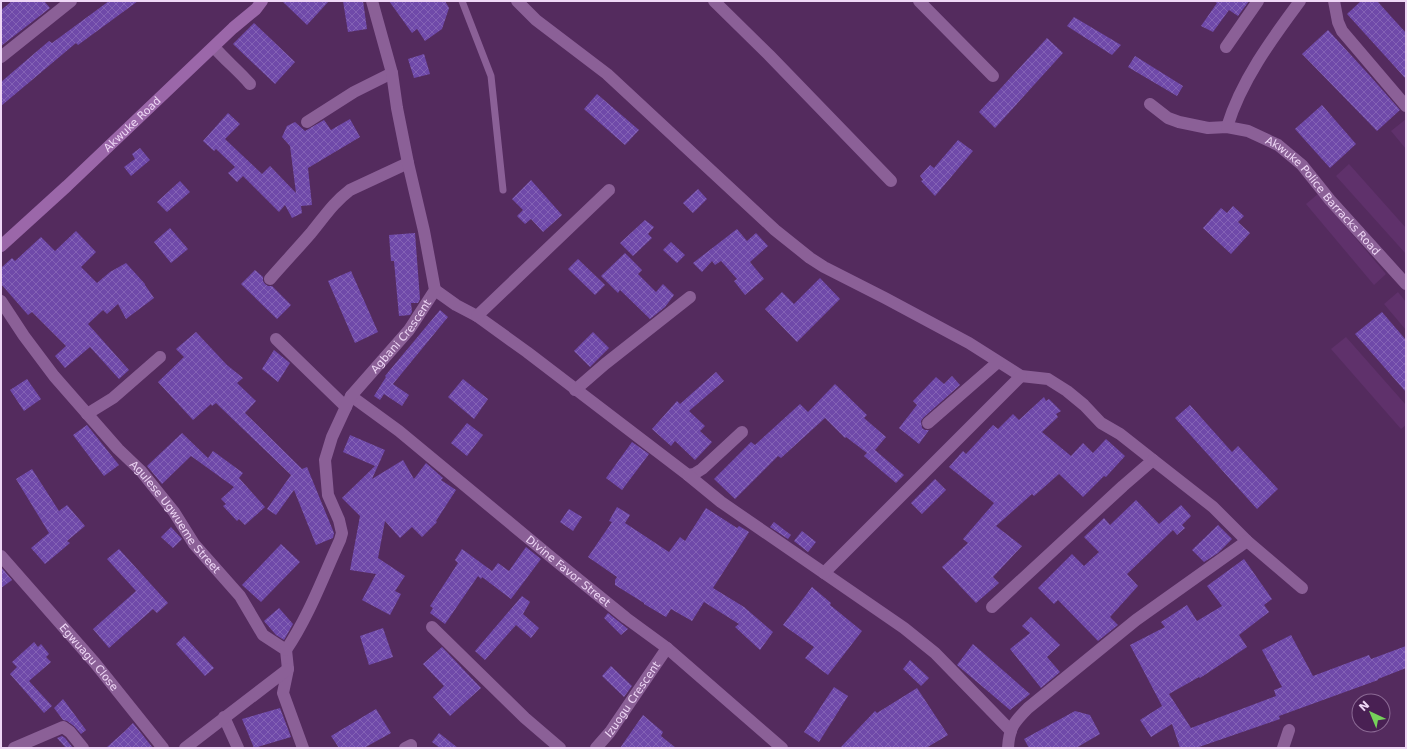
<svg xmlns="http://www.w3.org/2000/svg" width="1407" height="749" font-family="'DejaVu Sans',sans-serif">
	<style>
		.built { fill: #5f316b }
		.building { fill: url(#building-cross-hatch) }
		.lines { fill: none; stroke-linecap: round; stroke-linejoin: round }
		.service { stroke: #8b6097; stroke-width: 7 }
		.minor { stroke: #8b6097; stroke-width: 12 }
		.secondary { stroke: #9b67a9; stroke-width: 12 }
		.labels { text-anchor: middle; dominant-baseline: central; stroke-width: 3.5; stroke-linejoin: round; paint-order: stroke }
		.street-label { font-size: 11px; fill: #efd7f6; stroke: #492053 }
	</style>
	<defs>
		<pattern id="building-cross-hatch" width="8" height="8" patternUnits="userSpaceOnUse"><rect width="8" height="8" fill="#6f49a9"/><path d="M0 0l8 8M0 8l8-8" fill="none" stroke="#8462b5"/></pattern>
	</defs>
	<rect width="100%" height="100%" fill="#542b5e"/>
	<!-- built -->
	<g class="built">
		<polygon points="1406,119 1406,149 1391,131"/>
		<polygon points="1349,164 1406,228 1406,254 1336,176"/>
		<polygon points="1318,194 1386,274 1374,285 1306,204"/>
		<polygon points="1398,292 1406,302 1406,330 1384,304"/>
		<polygon points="1346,337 1406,405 1406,425 1401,429 1331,349"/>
	</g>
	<!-- building -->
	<g class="building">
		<polygon points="12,1 44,1 50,8 1,46 1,10"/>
		<polygon points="109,1 138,1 78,45 76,43 1,106 1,82 49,41 52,43"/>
		<polygon points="282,1 329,1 307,25"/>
		<polygon points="343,1 363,1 367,29 348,32"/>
		<polygon points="389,1 445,1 449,8 442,29 425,41 417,29 412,33"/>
		<polygon points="1214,1 1249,1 1238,16 1229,10 1213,32 1201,26 1217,3"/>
		<polygon points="1361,1 1377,1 1406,33 1406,79 1347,14"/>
		<polygon points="1074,17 1121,45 1112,55 1067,26"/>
		<polygon points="254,23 295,62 275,84 233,44"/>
		<polygon points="1328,30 1371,77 1400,110 1377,131 1302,54"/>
		<polygon points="1047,38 1063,53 995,128 979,112"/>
		<polygon points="424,54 430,74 414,78 408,59"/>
		<polygon points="1135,56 1183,86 1177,96 1128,67"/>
		<polygon points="597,94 639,130 625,145 584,109"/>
		<polygon points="1322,105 1356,144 1330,168 1295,129"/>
		<polygon points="228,113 240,124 225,139 262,174 270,166 296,193 290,146 282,137 287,126 295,122 305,131 324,120 331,130 350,119 360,137 308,168 312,205 301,206 302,213 292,218 285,205 279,212 243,176 237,182 228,173 235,167 216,149 214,151 203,141"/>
		<polygon points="958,140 973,151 935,196 921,181 923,180 920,176 930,165 934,168"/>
		<polygon points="140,148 150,160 131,176 124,167 135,159 132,154"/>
		<polygon points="531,180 562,215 543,232 531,219 525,224 517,216 523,210 512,199"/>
		<polygon points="180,181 190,192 167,212 157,202"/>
		<polygon points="698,189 707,199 693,213 683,203"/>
		<polygon points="1233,206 1244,216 1238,222 1250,233 1231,254 1203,228 1221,208 1227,213"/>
		<polygon points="645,220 654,227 648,234 652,238 633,256 620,243"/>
		<polygon points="170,228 188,249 171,263 154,242"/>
		<polygon points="737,229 747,241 756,233 768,246 750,262 764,279 745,295 734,281 737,279 721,261 715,265 712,261 702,272 693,263"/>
		<polygon points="76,231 96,252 81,267 97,283 110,272 126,263 145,284 145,285 154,298 126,319 118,304 107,314 103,310 88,324 129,370 119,379 90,347 65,368 55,356 66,346 32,312 28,315 1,284 1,268 12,258 15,261 41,237 55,251"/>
		<polygon points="415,233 420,299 418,303 411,303 412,312 410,315 399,316 394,261 391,261 389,235"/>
		<polygon points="671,242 685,255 677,263 663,250"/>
		<polygon points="625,253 642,270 638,274 656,292 663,284 674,295 665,307 650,319 620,290 618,293 601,276"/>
		<polygon points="578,259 605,285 595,295 568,269"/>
		<polygon points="255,270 263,277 263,281 265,284 268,286 272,286 291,305 277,319 241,284"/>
		<polygon points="351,271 378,332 355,343 328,281"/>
		<polygon points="820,278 840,299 797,342 765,309 782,292 794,304"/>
		<polygon points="440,310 448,317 393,384 409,395 402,406 384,394 380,400 374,396 386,377 385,376"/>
		<polygon points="1382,312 1406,340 1406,392 1355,334"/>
		<polygon points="196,332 227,365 243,378 237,383 256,401 245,413 302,469 307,467 334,533 333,538 316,545 294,490 276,515 267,509 291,475 216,403 212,406 211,404 193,420 158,382 184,357 176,349"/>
		<polygon points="593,332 609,348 590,367 574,351"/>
		<polygon points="274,350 290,363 278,382 262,369"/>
		<polygon points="716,372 724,381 689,411 705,426 700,431 712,442 695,460 675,441 671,446 652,429 677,401 680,404"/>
		<polygon points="952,376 960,385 923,418 921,421 922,428 925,430 929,430 919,444 899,428 917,405 913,401 936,377 944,384"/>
		<polygon points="27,379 41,399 24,411 10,390"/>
		<polygon points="463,379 488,399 474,419 448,397"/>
		<polygon points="835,384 867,415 864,418 886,437 875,450 904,475 896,483 864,456 867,453 846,437 845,438 825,418 781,458 778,456 735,499 714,479 751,442 755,445 800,404 808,412"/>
		<polygon points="1044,397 1046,401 1049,399 1061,411 1056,414 1058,417 1042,432 1071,456 1083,443 1093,453 1106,439 1125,456 1106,477 1104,476 1083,497 1059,474 1034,496 1032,494 996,526 1022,546 993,577 999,583 976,603 942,567 968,543 963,539 994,503 949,467 963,451 966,454 993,425 998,429 1013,414 1019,420"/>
		<polygon points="1190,405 1232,452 1238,446 1278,489 1257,509 1175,418"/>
		<polygon points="467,423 483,435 467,456 451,443"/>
		<polygon points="87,425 119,465 104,476 73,435"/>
		<polygon points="182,433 208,458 213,451 243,473 239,478 265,507 245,525 239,519 237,521 223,506 226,504 221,499 234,487 191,456 162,484 147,466"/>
		<polygon points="350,435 385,450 372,479 403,460 414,479 426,463 443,478 441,480 456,490 436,521 437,522 422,537 412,527 400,538 385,521 378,558 405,576 395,591 401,594 390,615 362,600 376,574 350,570 360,516 342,498 375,466 343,452"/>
		<polygon points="632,442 649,454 622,490 606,478"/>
		<polygon points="32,469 59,511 67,505 85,526 67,541 70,543 45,564 31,548 49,533 16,479"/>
		<polygon points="935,479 946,490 922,514 911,503"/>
		<polygon points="1136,500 1159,524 1181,505 1191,516 1182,525 1185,528 1177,535 1173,530 1127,574 1138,586 1110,617 1118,625 1098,641 1058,600 1054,604 1038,588 1072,554 1084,566 1099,552 1084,537 1104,518 1110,525"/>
		<polygon points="617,507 630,515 625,523 669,552 680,537 685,541 706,508 737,528 739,526 749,532 713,588 744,607 773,632 760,650 735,627 739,624 704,602 692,621 671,609 666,617 644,604 644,603 615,585 615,580 617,577 588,557 612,522 609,521"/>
		<polygon points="569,509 582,517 573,531 560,522"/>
		<polygon points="774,522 791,535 788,539 770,527"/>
		<polygon points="1218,525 1232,539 1218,553 1204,562 1192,550"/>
		<polygon points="171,527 182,539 173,548 161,537"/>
		<polygon points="802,531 816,542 808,552 794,541"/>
		<polygon points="281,544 300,562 261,602 242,585"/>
		<polygon points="526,547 541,559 511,599 482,577 481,579 478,576 445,624 430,613 433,608 430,606 458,563 455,560 462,549 492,571 498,563 509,571"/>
		<polygon points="119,549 168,603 157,613 153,609 109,648 93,629 136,591 107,559"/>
		<polygon points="1244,559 1272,599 1264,605 1269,612 1239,635 1247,647 1200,678 1199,677 1169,694 1191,728 1276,696 1274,690 1282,687 1262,650 1291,635 1313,676 1369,655 1371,659 1406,646 1406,668 1378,679 1378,680 1279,716 1280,719 1196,748 1180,748 1172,724 1151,737 1140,720 1162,706 1130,645 1165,627 1161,622 1187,605 1197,621 1222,606 1207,586"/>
		<polygon points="1,567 12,580 1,588"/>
		<polygon points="812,587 831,603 830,605 862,631 828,675 805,658 814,647 783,625"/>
		<polygon points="522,596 530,602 523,614 539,628 531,638 516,625 485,660 475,651"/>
		<polygon points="279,608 293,624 284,640 276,635 264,621"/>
		<polygon points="608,613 628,629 621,635 604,618"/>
		<polygon points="1031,617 1060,645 1047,657 1060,672 1041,688 1010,649 1030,633 1022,626"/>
		<polygon points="383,628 393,657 369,665 360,636"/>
		<polygon points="184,636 214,668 205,676 176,644"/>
		<polygon points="34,642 38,647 41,644 49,654 46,657 51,662 29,681 52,706 44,713 10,674 17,667 12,662"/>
		<polygon points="973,644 1030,694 1010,710 957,665"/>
		<polygon points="442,647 481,688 450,716 433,697 444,686 423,664"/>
		<polygon points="910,660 929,678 921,686 903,669"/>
		<polygon points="611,666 632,686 624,697 602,676"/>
		<polygon points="834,687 848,696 819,742 804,732"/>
		<polygon points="917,688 948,735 926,748 840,748 875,711 877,713"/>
		<polygon points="63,699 86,730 81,734 74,726 67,721 63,720 54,708"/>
		<polygon points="280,708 291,737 254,748 242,719"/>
		<polygon points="376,709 391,733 364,748 339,748 331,736"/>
		<polygon points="1075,711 1090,715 1100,734 1076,748 1029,748 1024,739"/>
		<polygon points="643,715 663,732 661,736 676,748 620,748"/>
		<polygon points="133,723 153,748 106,748 125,731"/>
		<polygon points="439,733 458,748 440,748 432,742"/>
		<polygon points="62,736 65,738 73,748 66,748 57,738"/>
	</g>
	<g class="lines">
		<!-- service -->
		<polyline class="service" points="462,1 491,76 503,190"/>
		<!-- minor -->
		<g class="minor">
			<polyline points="517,1 536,20 607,74 775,230 810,258 824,267 885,298 969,343 1021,376 1048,379 1067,391 1084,405 1101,423 1120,434 1153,460 1123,486 992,607"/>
			<polyline points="714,1 769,55 891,181"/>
			<polyline points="919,1 993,76"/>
			<polyline points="1334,1 1338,22 1342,31 1406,106"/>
			<path d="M 214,47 C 225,60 239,71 250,84"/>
			<polyline points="1226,47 1258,1"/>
			<polyline points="1,57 71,1"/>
			<path id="s1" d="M 1150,104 L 1168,118 L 1179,122 L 1208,128 L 1227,127 L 1248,131 L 1278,145 L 1302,165 L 1330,200 L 1406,284"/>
			<polyline points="307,122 354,92 392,73"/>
			<path d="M 1227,127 C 1241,81 1271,40 1300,1"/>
			<path d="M 270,279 C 284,263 298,248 311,233 C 325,216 333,203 350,190 L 408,163"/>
			<polyline points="435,290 456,305 477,316 527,352 688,475 694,474 702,469 742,432"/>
			<path id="s2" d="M 1,301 L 24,336 L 54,376 L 118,449 L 141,471 L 174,512 L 194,544 L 240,596 L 263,635 L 286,650 L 288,669 L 283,693 L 303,748"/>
			<polyline points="477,316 609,190"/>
			<polyline points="276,339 346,407"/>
			<polyline points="575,390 605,364 690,297"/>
			<path id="s3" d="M 351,396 L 399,431 L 551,557 L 626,618 L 667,648 L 782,748"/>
			<polyline points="87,414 113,398 160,357"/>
			<polyline points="928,423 998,362"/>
			<polyline points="1153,460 1213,507 1247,541 1302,588"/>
			<polyline points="688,475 721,502 904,628 935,653 1011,731"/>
			<path id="s4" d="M 1,556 L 95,663 L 163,748"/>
			<polyline points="824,573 1021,376"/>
			<polyline points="432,627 525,718 560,748"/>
			<path id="s5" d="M 286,650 C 309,616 323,577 340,540 L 342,533 L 339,520 L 328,495 L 325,460 L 332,437 L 351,396 L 409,330 L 435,290 L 424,231 L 408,163 L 397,108 L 392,73 L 372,1"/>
			<polyline points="224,717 238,748"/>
			<polyline points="14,748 63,727 70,732 83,748"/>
			<polyline points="185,748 288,669"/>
			<polyline points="405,748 411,745 411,748"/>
			<path id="s6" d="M 596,748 L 610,732 L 667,648"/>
			<path d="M 1008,748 C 1009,728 1014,722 1028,708 L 1136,620 L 1247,541"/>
			<polyline points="1283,748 1289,730"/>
		</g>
		<!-- secondary -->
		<path class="secondary" id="s7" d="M 1,246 L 67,186 L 233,28 L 256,9 L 262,1"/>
	</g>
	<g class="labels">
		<!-- street labels -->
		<g class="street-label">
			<text stroke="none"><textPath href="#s7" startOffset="179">Akwuke Road</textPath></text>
			<text stroke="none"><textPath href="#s1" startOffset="205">Akwuke Police Barracks Road</textPath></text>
			<text stroke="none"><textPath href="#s5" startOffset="353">Agbani Crescent</textPath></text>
			<text stroke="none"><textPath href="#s2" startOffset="278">Agulese Ugwueme Street</textPath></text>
			<text stroke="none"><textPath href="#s3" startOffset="279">Divine Favor Street</textPath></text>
			<text stroke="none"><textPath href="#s4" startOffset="134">Egwuagu Close</textPath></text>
			<text stroke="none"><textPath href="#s6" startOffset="61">Izuogu Crescent</textPath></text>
		</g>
	</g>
	<!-- border -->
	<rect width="1407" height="749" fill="none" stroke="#efd7f6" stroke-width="4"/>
	<!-- north arrow -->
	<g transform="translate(1371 713) rotate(316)"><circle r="19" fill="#492053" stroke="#8b6994"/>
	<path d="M0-3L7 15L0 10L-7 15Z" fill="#76d25a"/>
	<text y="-6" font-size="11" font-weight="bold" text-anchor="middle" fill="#efd7f6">N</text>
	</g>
</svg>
